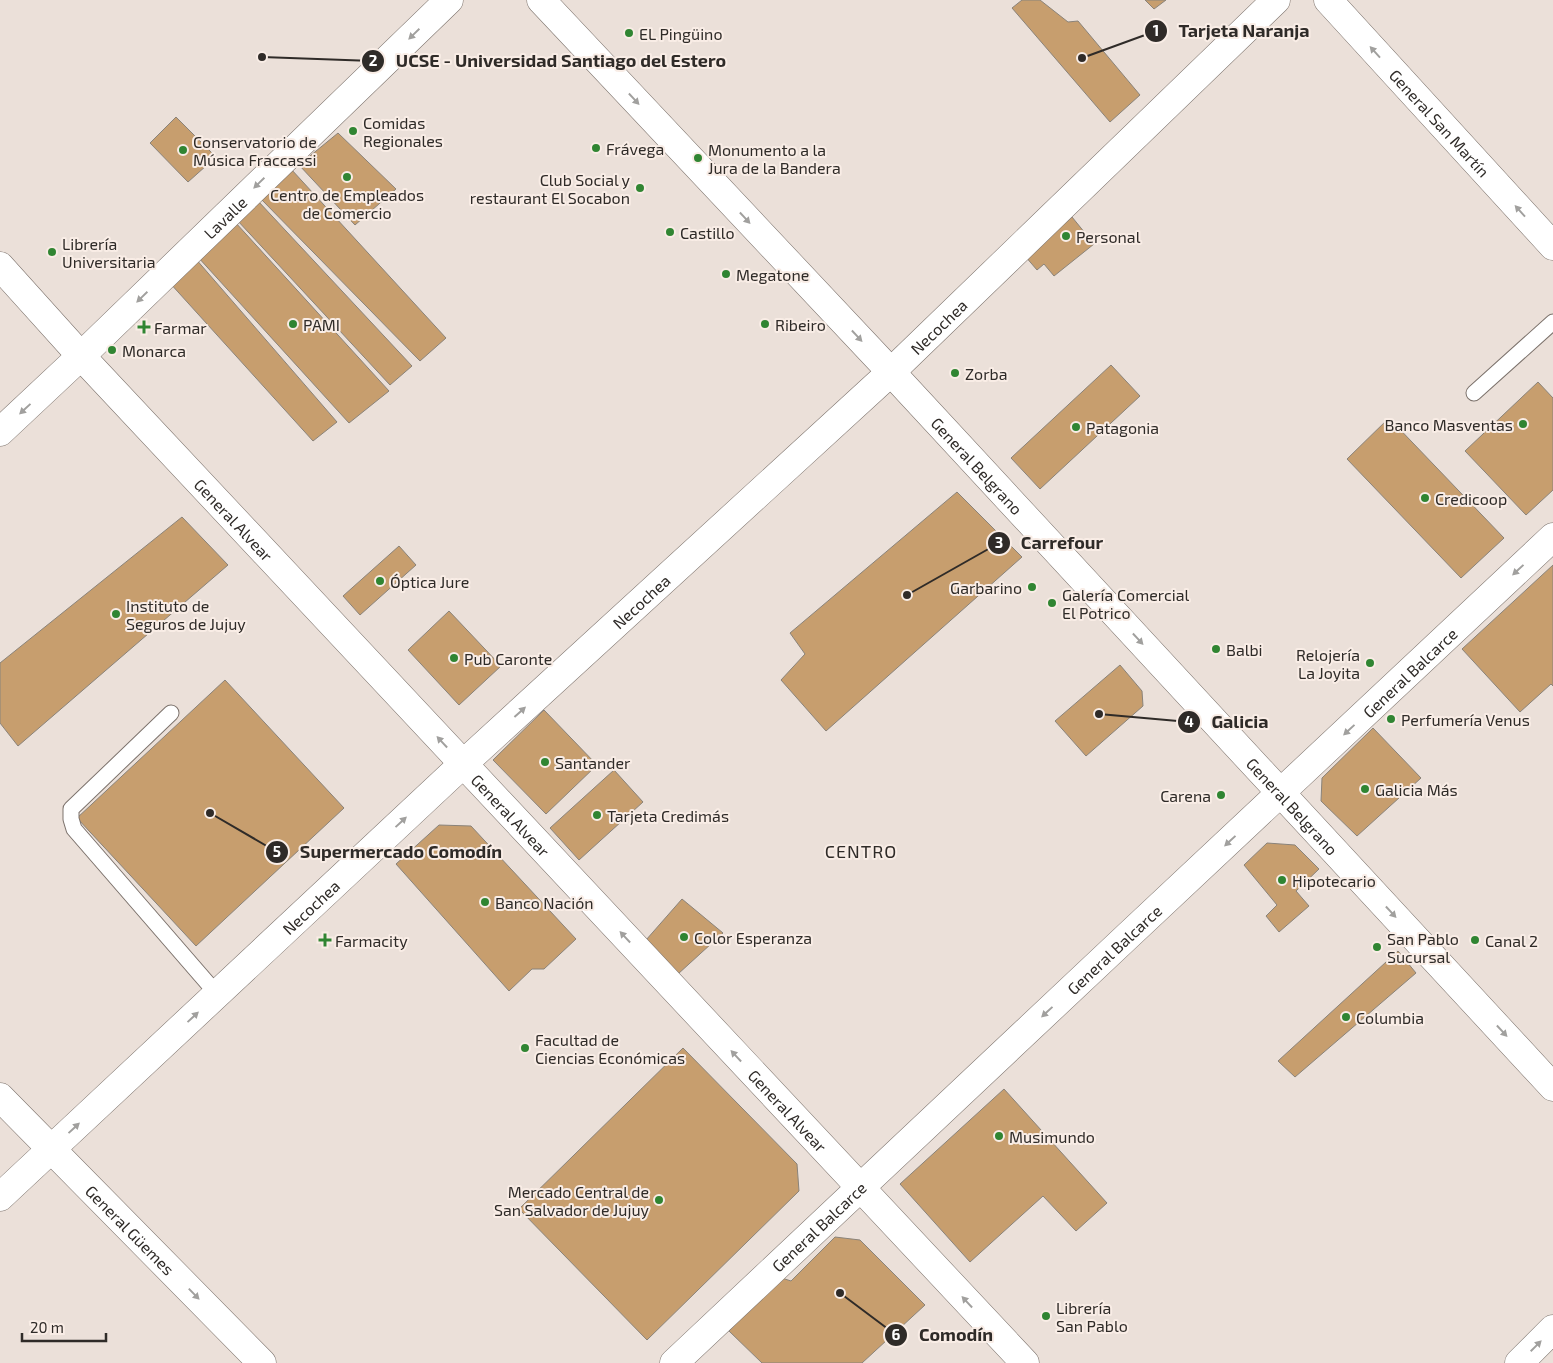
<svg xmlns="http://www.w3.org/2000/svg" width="1553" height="1363" font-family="'Exo 2',sans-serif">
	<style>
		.building { fill: #c79e6e; stroke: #8a837a }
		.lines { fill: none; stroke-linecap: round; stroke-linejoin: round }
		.lane-casing { stroke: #7c726c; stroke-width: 17 }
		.street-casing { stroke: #7c726c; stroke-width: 29 }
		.secondary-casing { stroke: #7c726c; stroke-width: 29 }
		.lane { stroke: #fff; stroke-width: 15 }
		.street { stroke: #fff; stroke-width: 28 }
		.secondary { stroke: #fff; stroke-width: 28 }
		.oneway { fill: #a1a09e }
		.poi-dot { fill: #308532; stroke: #f9ede6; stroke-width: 2 }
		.labels { text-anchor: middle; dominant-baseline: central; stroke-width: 4; stroke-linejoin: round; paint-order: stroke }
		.poi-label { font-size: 16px; fill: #2f2b28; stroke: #f9ede6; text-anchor: start }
		.street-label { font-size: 16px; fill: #2f2b28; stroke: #f9ede6 }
		.neighbourhood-label { font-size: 18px; letter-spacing: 1px; fill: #2f2b28; stroke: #f9ede6 }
		.leader { fill: none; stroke: #2f2b28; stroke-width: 2 }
		.callout-dot { fill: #2f2b28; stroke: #f9ede6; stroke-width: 2 }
		.mark-label { font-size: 15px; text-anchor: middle; font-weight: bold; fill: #fff }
		.callout-label { font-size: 18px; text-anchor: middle; font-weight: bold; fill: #2f2b28; stroke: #f9ede6; stroke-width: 4; stroke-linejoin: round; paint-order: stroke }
	</style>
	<rect width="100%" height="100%" fill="#ebe0d9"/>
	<!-- building -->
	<g class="building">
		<polygon points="1022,0 1040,0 1068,22 1078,21 1140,95 1110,122 1012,8"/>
		<polygon points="1145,0 1166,0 1154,9"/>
		<polygon points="176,117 216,157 188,182 150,143"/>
		<polygon points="338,133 396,189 355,225 299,165"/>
		<polygon points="291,169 446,338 420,361 261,199"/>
		<polygon points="258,201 412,366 390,385 237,220"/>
		<polygon points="1072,217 1094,244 1054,276 1044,264 1037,270 1025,256"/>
		<polygon points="235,222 389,391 349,423 197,256"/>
		<polygon points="195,258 337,422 313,441 169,282"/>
		<polygon points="1111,365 1140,396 1040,489 1011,458"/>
		<polygon points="1538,382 1553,398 1553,490 1526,515 1465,451"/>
		<polygon points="1389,418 1504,538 1461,578 1347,459"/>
		<polygon points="957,492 1022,557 826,731 781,680 805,654 790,633"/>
		<polygon points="182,517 228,565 18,746 0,723 0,663"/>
		<polygon points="399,546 416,565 360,615 343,596"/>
		<polygon points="1553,565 1553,686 1551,684 1520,712 1462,649"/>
		<polygon points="449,611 501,666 459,705 408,650"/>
		<polygon points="1120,665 1142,691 1143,706 1086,756 1055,721"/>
		<polygon points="225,680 344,808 196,946 77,818"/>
		<polygon points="544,710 597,765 546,814 493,760"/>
		<polygon points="1373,728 1421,778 1357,836 1321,801 1322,778"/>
		<polygon points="614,770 643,802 579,860 550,828"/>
		<polygon points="439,825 471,826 576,939 544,969 532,969 509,991 396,864"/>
		<polygon points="1267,843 1295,845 1319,869 1296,891 1309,906 1279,932 1266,916 1277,905 1244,865"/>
		<polygon points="682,899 723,933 678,974 646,940"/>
		<polygon points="1398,951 1416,973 1295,1077 1278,1061"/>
		<polygon points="683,1048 797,1164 799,1191 647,1340 519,1209"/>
		<polygon points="1004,1089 1107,1203 1076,1231 1043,1196 970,1262 900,1184"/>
		<polygon points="835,1237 860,1240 925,1305 862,1363 762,1363 729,1331 782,1278 791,1281"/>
	</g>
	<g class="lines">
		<!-- lane casing -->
		<g class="lane-casing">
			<g id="lane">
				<polyline points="1474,393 1553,322"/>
				<polyline points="171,713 71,809 71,819 74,829 217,994"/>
			</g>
		</g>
		<!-- street casing -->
		<g class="street-casing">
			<g id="street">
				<path id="s1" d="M 541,0 L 891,372 L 1553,1087"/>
				<path id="s2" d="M 1328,0 L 1553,246"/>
				<path id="s3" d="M 0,432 L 81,356 L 449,0"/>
				<path id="s4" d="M 0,1097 L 262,1363"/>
				<path id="s5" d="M 0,1197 L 463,764 L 891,372 L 1276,0"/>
				<path id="s6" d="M 674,1363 C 965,1086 1261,813 1553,537"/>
				<polyline points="1519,1363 1553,1329"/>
			</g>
		</g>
		<!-- secondary casing -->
		<g class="secondary-casing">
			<g id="secondary">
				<path id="s7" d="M 0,266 L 81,356 L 1025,1363"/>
			</g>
		</g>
		<!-- lane -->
		<use href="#lane" class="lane"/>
		<!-- street -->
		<use href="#street" class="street"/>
		<!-- secondary -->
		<use href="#secondary" class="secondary"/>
	</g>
	<!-- one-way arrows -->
	<defs><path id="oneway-solid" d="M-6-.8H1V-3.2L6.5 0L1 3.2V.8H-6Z" transform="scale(1.25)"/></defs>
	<g class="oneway">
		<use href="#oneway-solid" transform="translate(414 34) rotate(136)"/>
		<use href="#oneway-solid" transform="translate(1375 52) rotate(-132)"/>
		<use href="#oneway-solid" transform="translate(634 99) rotate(47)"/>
		<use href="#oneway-solid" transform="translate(259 183) rotate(136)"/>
		<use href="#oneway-solid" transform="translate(1520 211) rotate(-132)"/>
		<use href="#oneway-solid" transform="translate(745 218) rotate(47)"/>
		<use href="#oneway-solid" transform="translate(142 297) rotate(136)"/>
		<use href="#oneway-solid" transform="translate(857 336) rotate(47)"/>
		<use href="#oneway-solid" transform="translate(25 409) rotate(137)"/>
		<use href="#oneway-solid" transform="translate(1518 570) rotate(137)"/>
		<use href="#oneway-solid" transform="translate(1138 639) rotate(47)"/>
		<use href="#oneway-solid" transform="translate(520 712) rotate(-42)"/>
		<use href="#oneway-solid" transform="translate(1349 730) rotate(137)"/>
		<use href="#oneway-solid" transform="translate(442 742) rotate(-133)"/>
		<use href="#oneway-solid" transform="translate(401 822) rotate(-43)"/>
		<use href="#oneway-solid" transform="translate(1230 841) rotate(137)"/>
		<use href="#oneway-solid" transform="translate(1391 912) rotate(47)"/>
		<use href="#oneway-solid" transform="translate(625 937) rotate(-133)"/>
		<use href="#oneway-solid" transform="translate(1047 1012) rotate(137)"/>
		<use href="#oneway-solid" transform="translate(193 1017) rotate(-43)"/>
		<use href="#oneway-solid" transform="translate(1502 1031) rotate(47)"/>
		<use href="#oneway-solid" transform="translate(736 1056) rotate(-133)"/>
		<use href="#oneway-solid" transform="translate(74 1128) rotate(-43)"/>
		<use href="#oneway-solid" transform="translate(194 1294) rotate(46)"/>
		<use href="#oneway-solid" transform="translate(967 1302) rotate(-133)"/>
		<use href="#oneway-solid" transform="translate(1536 1346) rotate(-45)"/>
	</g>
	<!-- markers -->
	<g class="poi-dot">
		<circle cx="629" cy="33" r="5"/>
		<circle cx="353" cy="131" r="5"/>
		<circle cx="596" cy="148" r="5"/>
		<circle cx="183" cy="150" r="5"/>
		<circle cx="698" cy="158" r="5"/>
		<circle cx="347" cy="177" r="5"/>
		<circle cx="640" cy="188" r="5"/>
		<circle cx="670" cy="232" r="5"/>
		<circle cx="1066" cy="236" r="5"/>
		<circle cx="52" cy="252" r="5"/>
		<circle cx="726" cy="274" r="5"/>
		<circle cx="293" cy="324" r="5"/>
		<circle cx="765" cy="324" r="5"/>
		<path d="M141.5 319.5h5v5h5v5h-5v5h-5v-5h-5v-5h5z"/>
		<circle cx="112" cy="350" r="5"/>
		<circle cx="955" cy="373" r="5"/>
		<circle cx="1523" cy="424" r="5"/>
		<circle cx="1076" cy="427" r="5"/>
		<circle cx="1425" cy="498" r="5"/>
		<circle cx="380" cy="581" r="5"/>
		<circle cx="1032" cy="587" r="5"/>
		<circle cx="1052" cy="603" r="5"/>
		<circle cx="116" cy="614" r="5"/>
		<circle cx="1216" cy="649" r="5"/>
		<circle cx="454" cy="658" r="5"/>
		<circle cx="1370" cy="663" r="5"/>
		<circle cx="1391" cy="719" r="5"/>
		<circle cx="545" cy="762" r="5"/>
		<circle cx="1365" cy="789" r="5"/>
		<circle cx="1221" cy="795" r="5"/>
		<circle cx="597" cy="815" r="5"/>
		<circle cx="1282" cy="880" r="5"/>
		<circle cx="485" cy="902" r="5"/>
		<circle cx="684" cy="937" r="5"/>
		<path d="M322.5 932.5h5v5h5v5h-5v5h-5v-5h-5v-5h5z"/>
		<circle cx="1475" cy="940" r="5"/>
		<circle cx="1377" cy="947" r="5"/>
		<circle cx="1346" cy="1017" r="5"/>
		<circle cx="525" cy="1048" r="5"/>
		<circle cx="999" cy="1136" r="5"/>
		<circle cx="659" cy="1200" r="5"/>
		<circle cx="1046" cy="1316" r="5"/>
	</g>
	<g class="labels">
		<!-- poi labels -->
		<g class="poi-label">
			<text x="639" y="33">EL Pingüino</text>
			<text x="363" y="122">Comidas<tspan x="363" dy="18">Regionales</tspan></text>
			<text x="193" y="141">Conservatorio de<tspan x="193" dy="18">Música Fraccassi</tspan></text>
			<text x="606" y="148">Frávega</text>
			<text x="708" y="149">Monumento a la<tspan x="708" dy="18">Jura de la Bandera</tspan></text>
			<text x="630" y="179" text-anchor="end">Club Social y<tspan x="630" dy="18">restaurant El Socabon</tspan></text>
			<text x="347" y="194" text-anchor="middle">Centro de Empleados<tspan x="347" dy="18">de Comercio</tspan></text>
			<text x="680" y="232">Castillo</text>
			<text x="1076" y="236">Personal</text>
			<text x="62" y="243">Librería<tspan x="62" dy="18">Universitaria</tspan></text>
			<text x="736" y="274">Megatone</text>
			<text x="303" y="324">PAMI</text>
			<text x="775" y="324">Ribeiro</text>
			<text x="154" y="327">Farmar</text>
			<text x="122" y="350">Monarca</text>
			<text x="965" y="373">Zorba</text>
			<text x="1513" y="424" text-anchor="end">Banco Masventas</text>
			<text x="1086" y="427">Patagonia</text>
			<text x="1435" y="498">Credicoop</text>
			<text x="390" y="581">Óptica Jure</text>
			<text x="1022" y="587" text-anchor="end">Garbarino</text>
			<text x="1062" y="594">Galería Comercial<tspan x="1062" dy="18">El Potrico</tspan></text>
			<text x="126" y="605">Instituto de<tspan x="126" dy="18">Seguros de Jujuy</tspan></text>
			<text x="1226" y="649">Balbi</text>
			<text x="1360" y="654" text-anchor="end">Relojería<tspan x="1360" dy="18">La Joyita</tspan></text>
			<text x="464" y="658">Pub Caronte</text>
			<text x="1401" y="719">Perfumería Venus</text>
			<text x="555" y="762">Santander</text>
			<text x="1375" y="789">Galicia Más</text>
			<text x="1211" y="795" text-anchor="end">Carena</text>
			<text x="607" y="815">Tarjeta Credimás</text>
			<text x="1292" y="880">Hipotecario</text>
			<text x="495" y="902">Banco Nación</text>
			<text x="694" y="937">Color Esperanza</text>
			<text x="1387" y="938">San Pablo<tspan x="1387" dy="18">Sucursal</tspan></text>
			<text x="335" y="940">Farmacity</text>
			<text x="1485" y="940">Canal 2</text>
			<text x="1356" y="1017">Columbia</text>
			<text x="535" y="1039">Facultad de<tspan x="535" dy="18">Ciencias Económicas</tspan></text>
			<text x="1009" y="1136">Musimundo</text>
			<text x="649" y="1191" text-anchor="end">Mercado Central de<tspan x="649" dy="18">San Salvador de Jujuy</tspan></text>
			<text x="1056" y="1307">Librería<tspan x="1056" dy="18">San Pablo</tspan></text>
		</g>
		<!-- street labels -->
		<g class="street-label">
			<text stroke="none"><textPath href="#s2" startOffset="166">General San Martín</textPath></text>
			<text stroke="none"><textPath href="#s3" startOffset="311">Lavalle</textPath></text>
			<text stroke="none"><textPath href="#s5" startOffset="1280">Necochea</textPath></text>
			<text stroke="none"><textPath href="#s1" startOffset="638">General Belgrano</textPath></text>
			<text stroke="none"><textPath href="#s7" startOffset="345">General Alvear</textPath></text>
			<text stroke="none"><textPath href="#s5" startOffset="875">Necochea</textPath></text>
			<text stroke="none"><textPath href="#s6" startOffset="1009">General Balcarce</textPath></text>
			<text stroke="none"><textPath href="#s1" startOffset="1102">General Belgrano</textPath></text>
			<text stroke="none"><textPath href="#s7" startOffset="750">General Alvear</textPath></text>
			<text stroke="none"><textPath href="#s5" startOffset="425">Necochea</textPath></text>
			<text stroke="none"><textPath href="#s6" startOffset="604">General Balcarce</textPath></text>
			<text stroke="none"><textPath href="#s7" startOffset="1155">General Alvear</textPath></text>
			<text stroke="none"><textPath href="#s6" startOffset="199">General Balcarce</textPath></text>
			<text stroke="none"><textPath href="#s4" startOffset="186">General Güemes</textPath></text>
		</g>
		<!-- neighbourhood labels -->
		<g class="neighbourhood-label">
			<text x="861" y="851">CENTRO</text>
		</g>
	</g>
	<!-- callouts -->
	<path class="leader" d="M1082 58L1156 31M262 57L373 61M907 595L999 543M1099 714L1189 722M210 813L277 852M840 1293L896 1335"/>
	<g class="callout-dot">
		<circle cx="1082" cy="58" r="5"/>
		<circle cx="262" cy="57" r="5"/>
		<circle cx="907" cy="595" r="5"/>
		<circle cx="1099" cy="714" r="5"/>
		<circle cx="210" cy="813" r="5"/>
		<circle cx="840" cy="1293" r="5"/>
		<circle cx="1156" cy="31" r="12"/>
		<circle cx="373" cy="61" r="12"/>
		<circle cx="999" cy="543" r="12"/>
		<circle cx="1189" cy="722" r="12"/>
		<circle cx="277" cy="852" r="12"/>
		<circle cx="896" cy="1335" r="12"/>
	</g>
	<g class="mark-label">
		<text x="1156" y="36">1</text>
		<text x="373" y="66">2</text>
		<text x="999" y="548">3</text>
		<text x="1189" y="727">4</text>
		<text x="277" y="857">5</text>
		<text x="896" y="1340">6</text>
	</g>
	<g class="callout-label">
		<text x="1244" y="37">Tarjeta Naranja</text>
		<text x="561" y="67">UCSE - Universidad Santiago del Estero</text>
		<text x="1062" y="549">Carrefour</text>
		<text x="1240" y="728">Galicia</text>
		<text x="401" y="858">Supermercado Comodín</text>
		<text x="956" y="1341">Comodín</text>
	</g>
	<!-- scale -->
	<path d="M22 1333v8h84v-8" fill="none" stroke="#2f2b28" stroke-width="2.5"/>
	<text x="30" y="1333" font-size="15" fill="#2f2b28" stroke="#f9ede6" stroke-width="4" paint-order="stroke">20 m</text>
</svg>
